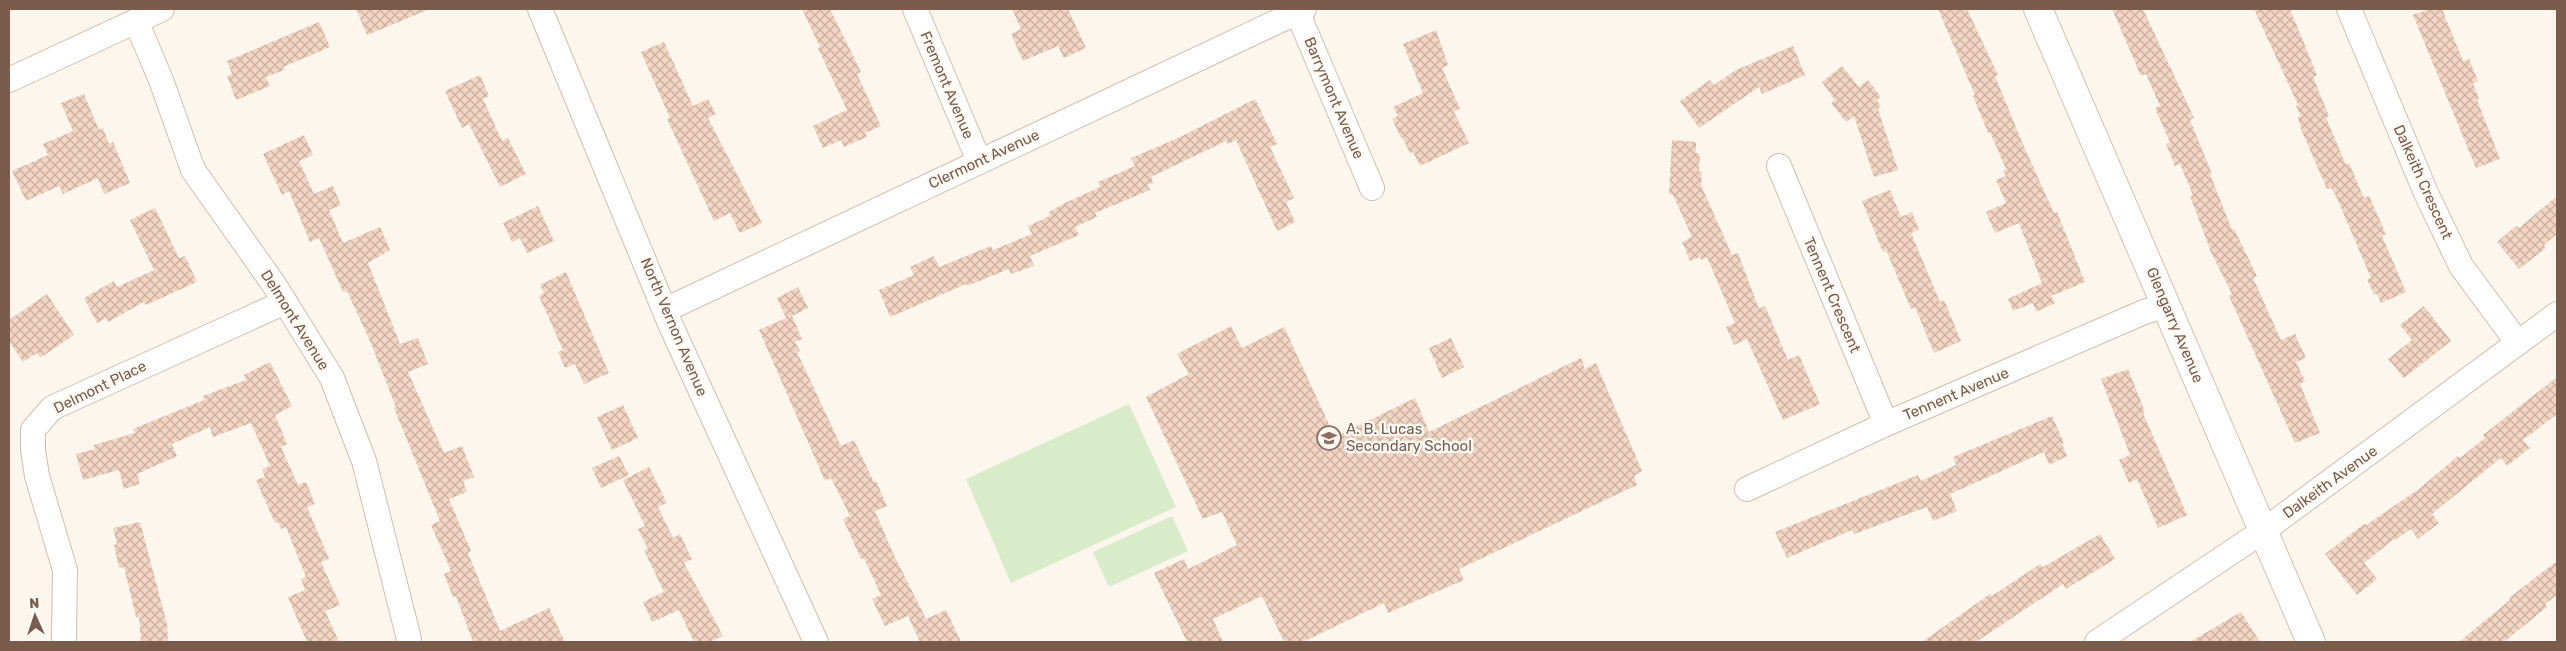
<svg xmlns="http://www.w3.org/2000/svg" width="2566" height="651" font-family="Rubik,sans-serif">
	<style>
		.green { fill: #d8ecc9 }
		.building { fill: url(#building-cross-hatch) }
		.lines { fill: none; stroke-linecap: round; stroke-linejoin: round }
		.street-casing { stroke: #d1beb0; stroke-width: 26 }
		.secondary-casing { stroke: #d6c0b0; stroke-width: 30 }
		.street { stroke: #fff; stroke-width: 24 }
		.secondary { stroke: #fff; stroke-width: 28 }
		.labels { text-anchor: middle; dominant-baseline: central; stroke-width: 5; stroke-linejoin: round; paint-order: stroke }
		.street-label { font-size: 15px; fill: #7a5c4d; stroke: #fffaf3 }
		.education-label { font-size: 15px; fill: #785e54; stroke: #fffaf3; text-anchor: start }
	</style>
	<defs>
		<pattern id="building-cross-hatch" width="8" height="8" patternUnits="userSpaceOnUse" patternTransform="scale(1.25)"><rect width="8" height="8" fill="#f3d5c3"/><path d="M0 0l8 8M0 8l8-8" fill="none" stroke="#cab0a1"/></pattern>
	</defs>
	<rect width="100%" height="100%" fill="#fdf6ec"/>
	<!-- green -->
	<g class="green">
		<polygon points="1129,404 1176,507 1011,583 966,479"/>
		<polygon points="1172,516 1188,551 1109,587 1093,552"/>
	</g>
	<!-- building -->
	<g class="building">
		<polygon points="356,9 430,9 367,35"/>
		<polygon points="802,9 830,9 861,72 857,74 881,126 865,133 867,137 844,147 841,140 823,148 813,126 847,110 818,48 820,47"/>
		<polygon points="1012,9 1068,9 1086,48 1064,58 1058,46 1023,61 1011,34 1021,29"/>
		<polygon points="1938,9 1967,9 1998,75 1995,76 2022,142 2054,213 2057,212 2085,282 2051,296 2055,303 2036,312 2033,303 2013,311 2008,299 2042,283 2019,223 1995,233 1986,212 2006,203 1996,180 2006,176 2003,171 2006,169 1990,132 1988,133 1973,96 1975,95"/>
		<polygon points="2112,9 2143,9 2194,118 2190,120 2212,174 2210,174 2232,230 2234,229 2257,276 2253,278 2281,340 2295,334 2306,358 2296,362 2305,381 2300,384 2320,433 2295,443 2229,296 2232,294 2211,252 2190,196 2193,195 2180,164 2175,166 2166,144 2170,142 2155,108 2160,106 2146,74 2141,76"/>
		<polygon points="2254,9 2290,9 2317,75 2313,77 2329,116 2326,118 2346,165 2349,163 2364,198 2369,196 2386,234 2382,236 2406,292 2381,303 2377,294 2374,294 2367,280 2371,278 2336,196 2331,188 2327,189 2301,129 2298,117 2301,116 2296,106 2298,105"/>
		<polygon points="2430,9 2442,9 2463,61 2469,59 2478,81 2473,83 2479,99 2477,100 2500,159 2476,168 2413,15"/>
		<polygon points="319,22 330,47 283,67 284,70 266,77 270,86 236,100 227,76 232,74 227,61"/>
		<polygon points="1436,30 1448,65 1442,68 1460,109 1454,112 1469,143 1420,166 1413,152 1410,153 1402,137 1401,138 1392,119 1398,116 1393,107 1423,93 1403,44"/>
		<polygon points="664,42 693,106 708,99 716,114 708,118 762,223 740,233 730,213 714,221 667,119 670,118 641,52"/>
		<polygon points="1793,46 1805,75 1762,94 1759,87 1699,128 1680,101 1710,80 1714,85 1736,70"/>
		<polygon points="1842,66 1859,87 1868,80 1881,97 1877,100 1881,107 1878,109 1898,170 1874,177 1854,116 1846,122 1831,103 1835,100 1822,82"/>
		<polygon points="480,75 489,96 483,99 502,141 508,138 526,174 500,187 469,124 462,128 445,91"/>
		<polygon points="84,94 99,130 103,128 109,144 113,142 130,183 104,194 98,178 63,194 59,186 26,201 12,171 48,155 43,144 73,131 61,103"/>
		<polygon points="1255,99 1277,144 1270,147 1294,198 1286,202 1295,222 1277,231 1236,140 1228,144 1226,141 1151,177 1153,183 1147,185 1150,190 1095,213 1097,217 1075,227 1079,235 1030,256 1034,266 1011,274 1009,269 967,286 966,284 890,317 879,290 914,275 910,267 934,256 939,267 991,246 993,250 1032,234 1028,226 1050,216 1049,212 1065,203 1100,187 1098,182 1135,166 1131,158 1178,138"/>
		<polygon points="304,135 313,155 299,161 314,194 333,186 341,205 329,210 343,243 380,227 390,250 368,263 400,344 418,338 428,364 408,372 444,453 462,446 474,477 463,481 467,492 449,499 471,551 468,553 500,631 549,608 565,642 473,642 456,596 453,597 444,574 451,571 431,525 440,521 394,408 396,407 370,341 347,291 343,292 319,238 310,242 289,191 282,195 263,154"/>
		<polygon points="1672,140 1696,142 1696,153 1700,154 1699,171 1702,172 1701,185 1732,255 1738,253 1759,309 1765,306 1788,360 1799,355 1820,404 1783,420 1747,339 1734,345 1726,327 1735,323 1707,257 1701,260 1700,257 1690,261 1682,242 1692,237 1673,195 1669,194"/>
		<polygon points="1890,190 1901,217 1912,212 1919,230 1911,233 1940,302 1944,300 1961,341 1934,353 1915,307 1911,309 1886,250 1883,252 1862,201"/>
		<polygon points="2557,196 2557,234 2544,245 2546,248 2519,269 2497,242 2516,226 2519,228"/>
		<polygon points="538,206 554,241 527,253 520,238 512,242 503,223"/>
		<polygon points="155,208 179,258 185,256 197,282 146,305 144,302 108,322 106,318 97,323 84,298 114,281 117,287 154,270 130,220"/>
		<polygon points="566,272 609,373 584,384 575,364 565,368 558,352 563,350 539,296 544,293 540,285"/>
		<polygon points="798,287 808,308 792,316 802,339 795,342 800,351 797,352 841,446 854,440 874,482 876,481 887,506 875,511 893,553 926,619 946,610 961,642 920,642 908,616 885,626 872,599 881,595 864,558 861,559 843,519 850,516 831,478 825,481 759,330 786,318 777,298"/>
		<polygon points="47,294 74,335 40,358 37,353 23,362 9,341 9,320"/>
		<polygon points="2424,306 2451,341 2404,378 2388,359 2412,340 2400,325"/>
		<polygon points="1231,326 1242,348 1284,327 1335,437 1415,398 1429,432 1581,358 1585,369 1596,363 1642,471 1634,476 1637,485 1459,569 1464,580 1388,613 1384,603 1303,642 1284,642 1262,596 1213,619 1223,642 1187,642 1154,573 1184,559 1188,569 1237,545 1222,512 1203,519 1146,397 1189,374 1177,354"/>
		<polygon points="1451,338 1464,367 1442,378 1429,348"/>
		<polygon points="270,362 292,406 275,415 287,444 281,447 298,485 306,482 315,504 307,507 329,559 321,562 340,605 325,611 339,642 307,642 288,597 305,590 301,579 306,577 286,527 281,529 278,522 275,523 256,480 265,477 262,469 270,466 251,423 213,437 210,427 172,444 177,456 137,474 140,484 124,489 119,470 83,480 76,454 95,449 94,445 135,433 133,429 204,400 203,396 246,380 244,375"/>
		<polygon points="2128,369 2145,412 2143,413 2187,515 2158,528 2137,479 2129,483 2119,460 2130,455 2101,379"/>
		<polygon points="2557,377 2557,414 2523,440 2530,448 2507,466 2501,458 2492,465 2432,514 2439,523 2418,539 2411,529 2395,540 2394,539 2364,563 2377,579 2357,595 2325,554 2364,524 2366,525 2419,489 2458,456 2460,458 2485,438 2483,435"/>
		<polygon points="623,405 638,438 612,450 597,417"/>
		<polygon points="2052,416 2064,443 2062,444 2067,456 2049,465 2044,452 1950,494 1957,511 1933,521 1927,507 1854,534 1852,530 1787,558 1775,532 1918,475 1921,481 1956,465 1953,457"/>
		<polygon points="619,456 629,475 601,488 592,468"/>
		<polygon points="649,467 667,503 658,507 673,538 680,534 692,559 684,563 723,636 710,642 694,642 679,610 652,622 643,602 664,592 644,550 648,549 638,529 645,526 623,480"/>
		<polygon points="140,522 167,624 168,642 141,642 139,617 136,617 124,567 119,568 114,545 117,544 113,528"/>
		<polygon points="2100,534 2115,559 2066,589 2063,584 1976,642 1922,642 1990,594 1992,596 2040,564 2043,567"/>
		<polygon points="2557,561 2557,595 2545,604 2547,607 2504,642 2459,642 2510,600 2509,598"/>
		<polygon points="2241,612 2260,642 2190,642"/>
	</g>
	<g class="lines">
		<!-- street casing -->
		<g class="street-casing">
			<g id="street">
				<polyline points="540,9 671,326 816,642"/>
				<polyline points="915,9 979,161"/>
				<polyline points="1296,9 1372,188"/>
				<polyline points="2349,9 2426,193 2461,266 2518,343"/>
				<polyline points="136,21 161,80 193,170 275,286 332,378 364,461 409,639"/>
				<polyline points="9,80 162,9"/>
				<polyline points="1779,166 1886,424"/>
				<polyline points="665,310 1304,9"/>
				<polyline points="1747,489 1886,424 2144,312 2167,305"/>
				<polyline points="64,638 65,570 37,476 33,450 33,430 52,408 285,302"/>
				<polyline points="2097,642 2263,531 2557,314"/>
			</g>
		</g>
		<!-- secondary casing -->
		<g class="secondary-casing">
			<polyline id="secondary" points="2038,9 2311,642"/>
		</g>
		<!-- street -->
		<use href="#street" class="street"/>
		<!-- secondary -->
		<use href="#secondary" class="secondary"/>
	</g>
	<!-- icons -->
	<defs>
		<g id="school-ring" transform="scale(1.25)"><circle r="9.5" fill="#fffaf3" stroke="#8d6e63" stroke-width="1.5"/><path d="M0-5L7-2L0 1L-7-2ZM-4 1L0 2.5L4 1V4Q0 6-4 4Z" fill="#8d6e63"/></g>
	</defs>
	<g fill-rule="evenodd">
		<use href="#school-ring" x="1329" y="438"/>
	</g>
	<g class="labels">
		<!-- street labels -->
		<g class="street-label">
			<text transform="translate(947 85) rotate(67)">Fremont Avenue</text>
			<text transform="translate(1334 98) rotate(67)">Barrymont Avenue</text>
			<text transform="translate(984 159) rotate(-25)">Clermont Avenue</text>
			<text transform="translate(2423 182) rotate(66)">Dalkeith Crescent</text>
			<text transform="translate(1832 295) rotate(67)">Tennent Crescent</text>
			<text transform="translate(295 320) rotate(58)">Delmont Avenue</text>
			<text transform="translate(2175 325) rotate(67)">Glengarry Avenue</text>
			<text transform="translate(674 327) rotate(67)">North Vernon Avenue</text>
			<text transform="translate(100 387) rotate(-26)">Delmont Place</text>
			<text transform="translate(1956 394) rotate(-23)">Tennent Avenue</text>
			<text transform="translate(2330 482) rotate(-36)">Dalkeith Avenue</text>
		</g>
		<!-- education labels -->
		<g class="education-label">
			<text x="1346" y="429">A. B. Lucas<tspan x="1346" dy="17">Secondary School</tspan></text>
		</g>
	</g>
	<!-- border -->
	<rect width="2566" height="651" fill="none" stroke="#7a5c4d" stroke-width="20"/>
	<!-- north arrow -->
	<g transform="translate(35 616) rotate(357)" stroke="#fffaf3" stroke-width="4" paint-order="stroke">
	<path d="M0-4L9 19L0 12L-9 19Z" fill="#7a5c4d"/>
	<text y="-8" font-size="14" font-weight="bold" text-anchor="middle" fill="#7a5c4d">N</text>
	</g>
</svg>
